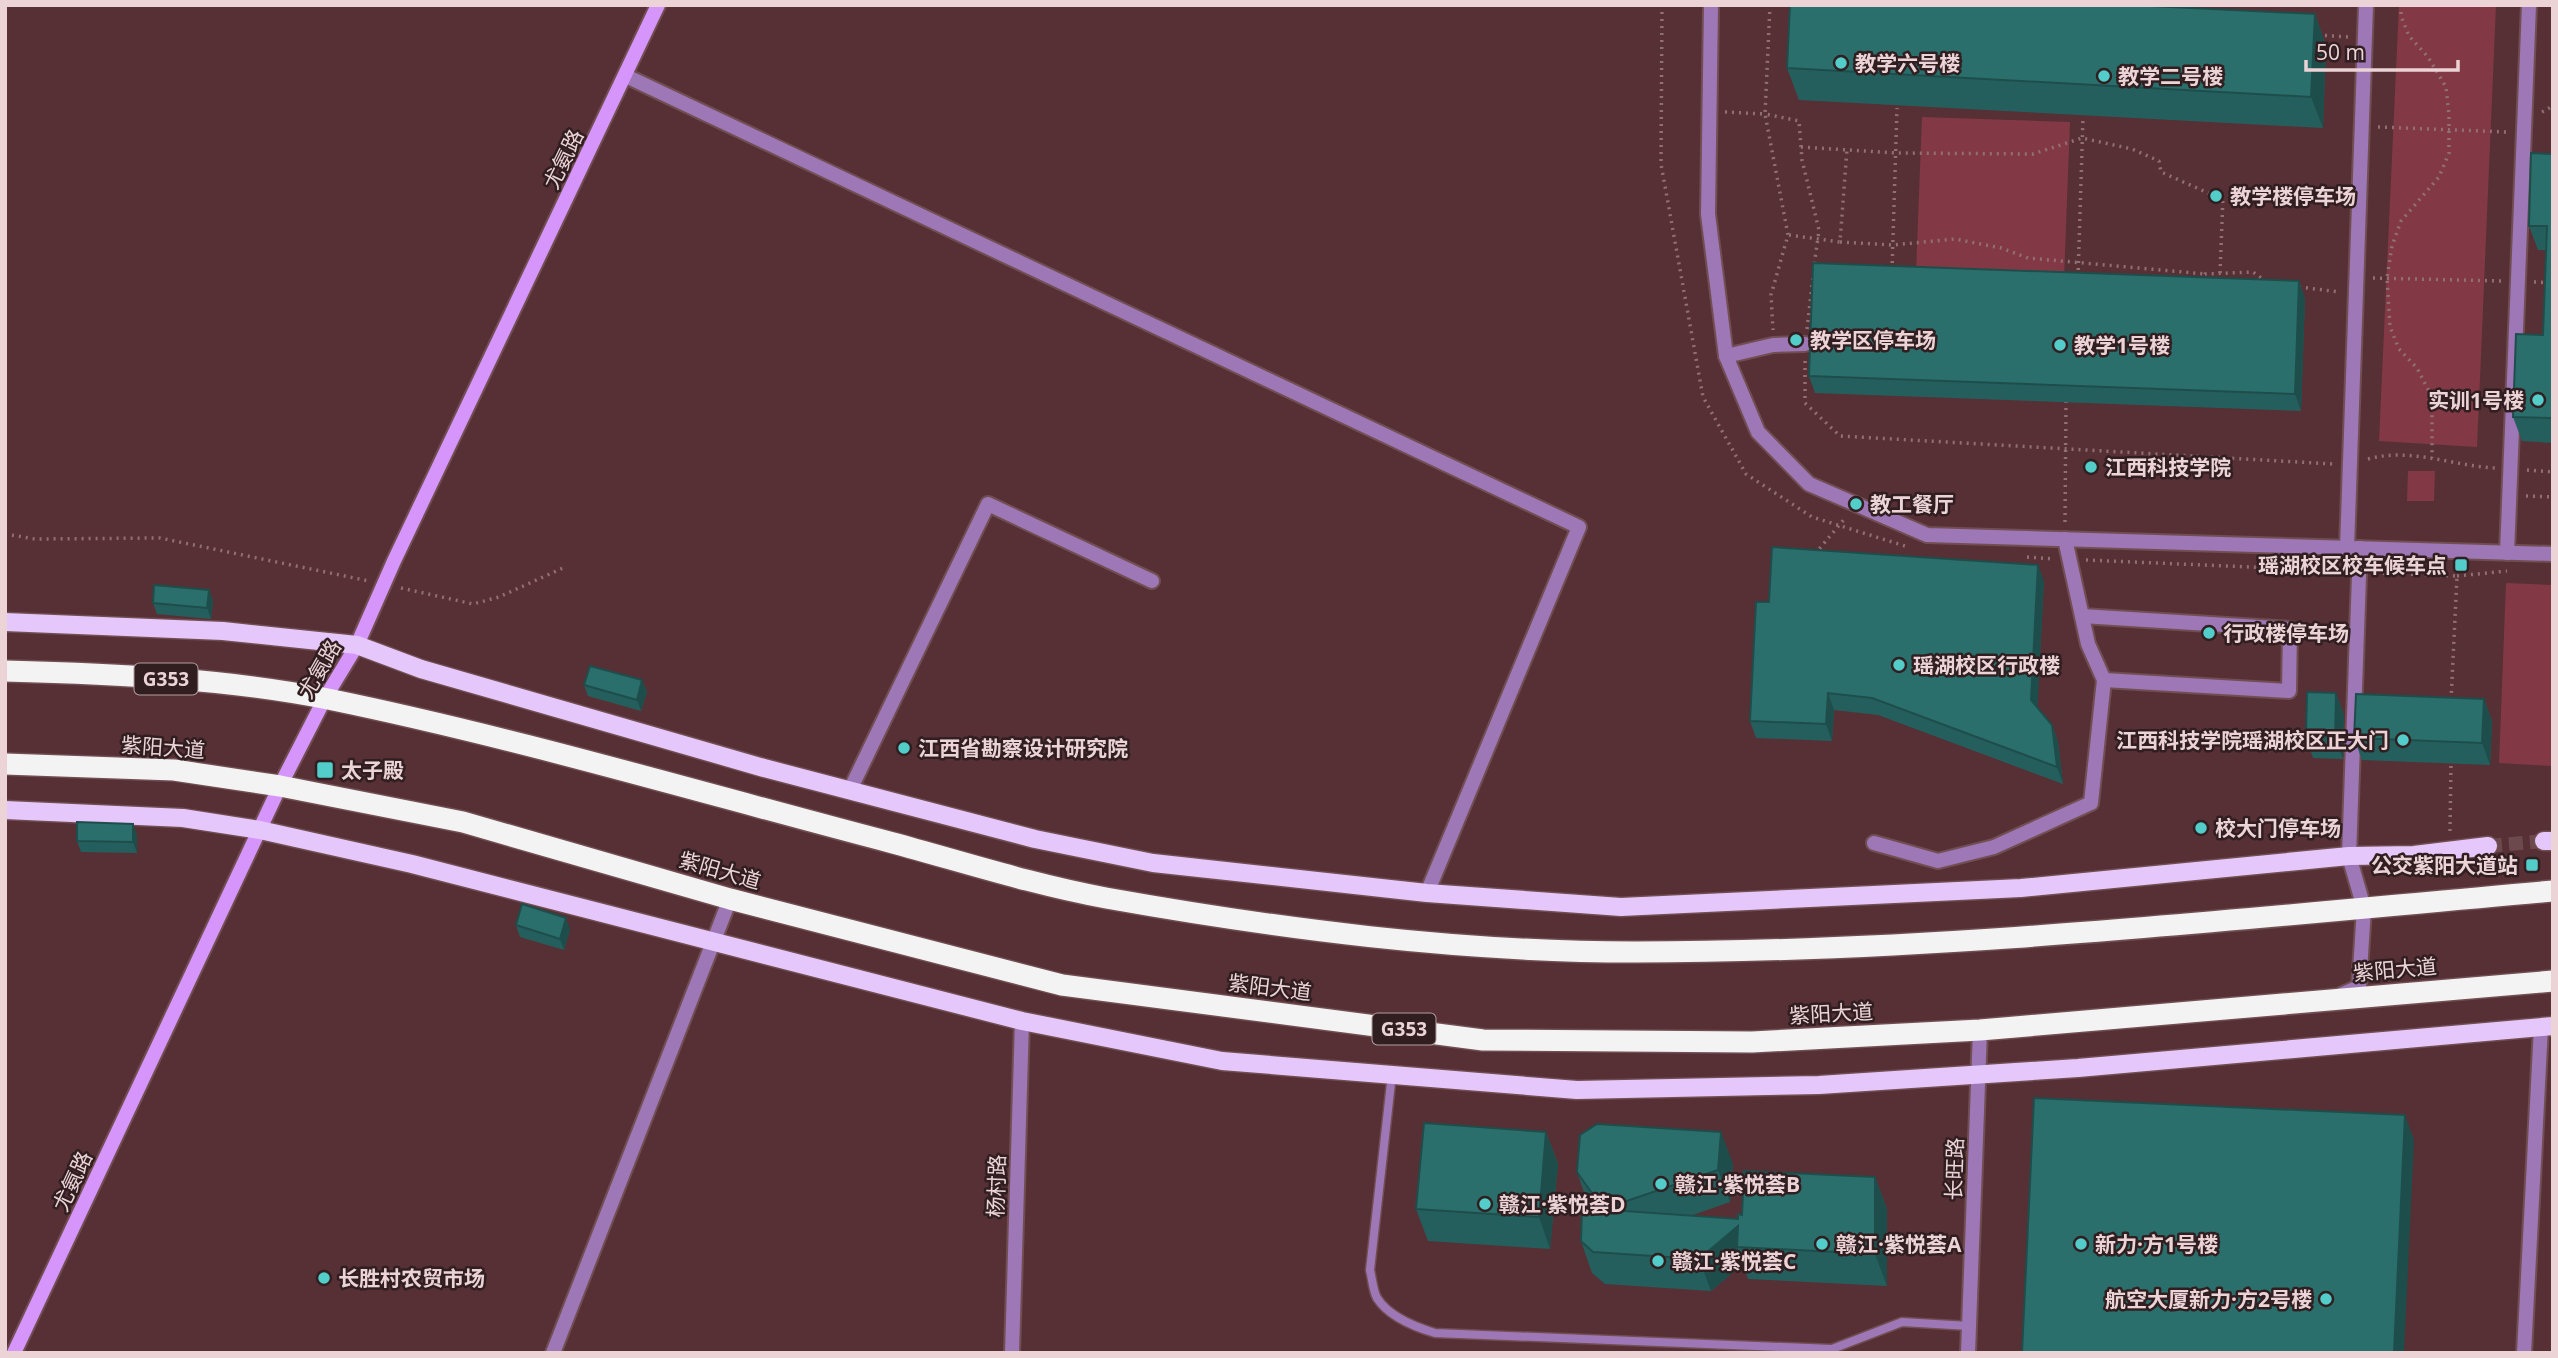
<svg xmlns="http://www.w3.org/2000/svg" width="2558" height="1358" font-family="'Open Sans','Noto Sans SC',sans-serif">
	<style>
		.green { fill: #823945 }
		.lines { fill: none; stroke-linecap: round; stroke-linejoin: round }
		.street-tunnel { stroke: #6c494d; stroke-width: 14; stroke-dasharray: 14 7; stroke-linecap: butt }
		.lane-casing { stroke: #714e52; stroke-width: 11 }
		.street-casing { stroke: #714e52; stroke-width: 18 }
		.secondary-casing { stroke: #714e52; stroke-width: 18 }
		.primary-casing { stroke: #714e52; stroke-width: 21 }
		.highway-casing { stroke: #714e52; stroke-width: 24 }
		.path { stroke: #917074; stroke-width: 3.5; stroke-dasharray: 2 5; stroke-linecap: butt }
		.lane { stroke: #9e77b7; stroke-width: 8 }
		.street { stroke: #9e77b7; stroke-width: 14 }
		.secondary { stroke: #d595fb; stroke-width: 14 }
		.primary { stroke: #e6c7fb; stroke-width: 18 }
		.highway { stroke: #f3f3f3; stroke-width: 21 }
		.wall { fill: #255f5d }
		.shaded-wall { fill: #1e4e4c }
		.building { fill: #2b6f6c; stroke: #1e4e4c; stroke-width: 2 }
		.poi-dot { fill: #53cdc9; stroke: #301e20; stroke-width: 2.5 }
		.labels { text-anchor: middle; dominant-baseline: central; stroke-width: 5; stroke-linejoin: round; paint-order: stroke }
		.shield { fill: #301e20; stroke: #b49d9f; stroke-width: 2 }
		.shield-label { font-size: 19px; font-weight: bold; fill: #ecd4d6 }
		.poi-label { font-size: 21px; font-weight: bold; fill: #ecd4d6; stroke: #301e20; text-anchor: start }
		.street-label { font-size: 21px; fill: #ecd4d6; stroke: #301e20 }
	</style>
	<rect width="100%" height="100%" fill="#563035"/>
	<!-- green -->
	<g class="green">
		<polygon points="2399,5 2496,5 2477,447 2379,441"/>
		<polygon points="1922,117 2070,122 2064,278 1916,273"/>
		<polygon points="2408,471 2435,471 2434,501 2407,501"/>
		<polygon points="2506,583 2553,585 2553,855 2551,766 2499,763"/>
	</g>
	<g class="lines">
		<!-- street-tunnel -->
		<polyline class="street-tunnel" points="2488,846 2544,841"/>
		<!-- lane casing -->
		<g class="lane-casing">
			<path id="lane" d="M 1392,1074 L 1370,1270 C 1372,1278 1373,1291 1377,1298 C 1389,1317 1415,1327 1435,1333 L 1832,1349 L 1902,1322 L 1969,1326"/>
		</g>
		<!-- street casing -->
		<g class="street-casing">
			<g id="street">
				<polyline points="1711,5 1708,214 1726,356 1758,432 1809,484 1927,535 2553,554"/>
				<polyline points="626,76 1579,527 1427,893"/>
				<polyline points="1726,356 1773,345 1805,344"/>
				<polyline points="2347,548 2366,5"/>
				<polyline points="2507,553 2529,5"/>
				<polyline points="2082,616 2290,629 2289,691 2104,680"/>
				<polyline points="850,790 988,504 1152,581"/>
				<polyline points="1874,843 1938,861 1994,847 2091,803 2104,680 2088,644 2065,539"/>
				<polyline points="2341,995 2359,987 2364,908 2349,856 2360,548"/>
				<polyline points="553,1353 730,899"/>
				<polyline points="1012,1353 1022,1021"/>
				<polyline points="1968,1353 1980,1030"/>
				<polyline points="2524,1353 2541,1027"/>
			</g>
		</g>
		<!-- secondary casing -->
		<g class="secondary-casing">
			<polyline id="secondary" points="14,1353 280,786 325,698 357,645 394,561 658,5"/>
		</g>
		<!-- primary casing -->
		<g class="primary-casing">
			<g id="primary">
				<polyline points="5,622 223,631 357,645 421,669 764,768 1035,839 1153,863 1427,893 1621,907 2021,888 2349,856 2414,855 2488,846"/>
				<polyline points="5,810 183,818 260,830 412,864 1022,1021 1222,1061 1577,1090 1819,1085 2078,1068 2553,1026"/>
				<polyline points="2544,841 2553,841"/>
			</g>
		</g>
		<!-- highway casing -->
		<g class="highway-casing">
			<g id="highway">
				<path d="M 5,671 C 113,674 222,678 328,699 C 518,738 705,794 893,843 C 963,862 1035,885 1106,898 C 1280,929 1458,952 1635,952 C 1942,952 2247,918 2553,891"/>
				<polyline points="5,764 174,770 280,786 463,822 730,899 1062,985 1483,1040 1752,1042 1980,1030 2553,981"/>
			</g>
		</g>
		<!-- path -->
		<g class="path">
			<polyline points="1662,5 1661,164 1703,397 1746,474 1812,517 1905,546"/>
			<polyline points="1770,5 1765,114 1799,121 1802,160 1819,230 1814,266"/>
			<polyline points="2401,5 2401,16 2409,36 2428,57 2446,87 2449,115 2449,153 2439,177 2401,221 2392,246 2387,278 2390,327 2399,349 2417,368 2432,397 2432,458"/>
			<polyline points="2318,35 2348,37"/>
			<polyline points="1725,112 1765,114 1788,235 1771,295 1773,330"/>
			<polyline points="2542,112 2553,106"/>
			<polyline points="2378,127 2507,132"/>
			<polyline points="1801,147 1896,153 2033,154 2082,138 2132,149 2159,161 2161,172 2215,196 2343,202"/>
			<polyline points="1789,235 1840,242 1847,149"/>
			<polyline points="1840,242 1893,245 1955,239 2001,248 2028,258 2205,274"/>
			<polyline points="1892,270 1897,108"/>
			<polyline points="2220,273 2223,197"/>
			<polyline points="2078,277 2083,118"/>
			<polyline points="2373,278 2502,281"/>
			<polyline points="2203,281 2205,274 2253,272 2267,282"/>
			<polyline points="2534,282 2553,283"/>
			<polyline points="2299,287 2340,292"/>
			<polyline points="1807,329 1813,277"/>
			<polyline points="1805,361 1805,403 1840,436 2333,464"/>
			<path d="M 2368,459 C 2410,447 2453,466 2495,468"/>
			<polyline points="2527,470 2553,472"/>
			<polyline points="2526,496 2553,497"/>
			<polyline points="2065,522 2066,402"/>
			<polyline points="5,534 35,539 160,538 369,581"/>
			<polyline points="1815,554 1846,517"/>
			<polyline points="2027,557 2054,559"/>
			<polyline points="2086,560 2344,571"/>
			<polyline points="2376,573 2457,576 2451,701"/>
			<polyline points="2457,576 2507,571"/>
			<polyline points="401,588 473,604 499,597 563,568"/>
			<polyline points="2450,831 2451,762"/>
		</g>
		<!-- lane -->
		<use href="#lane" class="lane"/>
		<!-- street -->
		<use href="#street" class="street"/>
		<!-- secondary -->
		<use href="#secondary" class="secondary"/>
		<!-- primary -->
		<use href="#primary" class="primary"/>
		<!-- highway -->
		<use href="#highway" class="highway"/>
	</g>
	<!-- wall -->
	<g class="wall">
		<polygon points="2315,14 2326,46 2323,128 1799,100 1787,68"/>
		<polygon points="2553,154 2553,443 2522,441 2513,417 2543,335 2546,250 2538,250 2529,226"/>
		<polygon points="2305,298 2301,411 1815,393 1809,376"/>
		<polygon points="2044,581 2037,708 2052,725 2058,742 2063,784 1878,715 1834,710 1832,741 1756,738 1750,721 1769,602"/>
		<polygon points="209,590 213,601 211,619 157,614 153,603"/>
		<polygon points="642,680 647,692 641,711 588,696 584,685"/>
		<polygon points="2336,693 2344,715 2343,759 2313,758 2306,736"/>
		<polygon points="2484,699 2492,721 2490,765 2362,760 2354,738"/>
		<polygon points="137,835 137,853 81,852 77,841"/>
		<polygon points="516,925 570,929 564,950 520,937"/>
		<polygon points="1546,1132 1558,1164 1550,1249 1428,1241 1416,1209"/>
		<polygon points="1733,1164 1730,1202 1690,1216 1738,1219 1742,1215 1875,1177 1887,1209 1887,1286 1748,1279 1743,1264 1711,1291 1605,1284 1592,1273 1581,1241 1592,1209 1588,1204 1577,1172"/>
	</g>
	<!-- shaded-wall -->
	<g class="shaded-wall">
		<polygon points="2315,14 2326,46 2323,128 2311,97"/>
		<polygon points="2299,281 2305,298 2301,411 2295,394"/>
		<polygon points="2038,565 2044,581 2037,717 2031,700"/>
		<polygon points="209,590 213,601 211,619 207,608"/>
		<polygon points="642,680 647,692 641,711 637,700"/>
		<polygon points="1828,693 1834,710 1832,741 1826,724"/>
		<polygon points="2336,693 2344,715 2343,759 2335,737"/>
		<polygon points="2484,699 2492,721 2490,765 2482,743"/>
		<polygon points="2052,725 2058,742 2063,784 2057,767"/>
		<polygon points="133,824 137,835 137,853 133,842"/>
		<polygon points="566,918 570,929 564,950 560,939"/>
		<polygon points="2405,1115 2414,1140 2404,1353 2394,1353"/>
		<polygon points="1546,1132 1558,1164 1550,1249 1539,1217"/>
		<polygon points="1721,1132 1733,1164 1730,1202 1718,1170"/>
		<polygon points="1875,1177 1887,1209 1887,1286 1875,1254"/>
		<polygon points="1738,1226 1737,1247 1743,1264 1711,1291 1699,1259"/>
	</g>
	<!-- building -->
	<g class="building">
		<polygon points="1790,5 2130,5 2315,14 2311,97 1787,68"/>
		<polygon points="2531,153 2553,154 2553,418 2513,417 2516,334 2543,335 2547,226 2529,226"/>
		<polygon points="1813,263 2299,281 2295,394 1809,376"/>
		<polygon points="1772,547 2038,565 2031,700 2052,725 2057,767 1872,698 1828,693 1826,724 1750,721 1756,602 1769,602"/>
		<polygon points="154,585 209,590 207,608 153,603"/>
		<polygon points="590,666 642,680 637,700 584,685"/>
		<polygon points="2307,692 2336,693 2335,737 2306,736"/>
		<polygon points="2356,694 2484,699 2482,743 2354,738"/>
		<polygon points="77,822 133,824 133,842 77,841"/>
		<polygon points="522,904 566,918 560,939 516,925"/>
		<polygon points="2034,1098 2405,1115 2394,1353 2022,1353"/>
		<polygon points="1424,1123 1546,1132 1539,1217 1416,1209"/>
		<polygon points="1597,1124 1721,1132 1718,1170 1603,1209 1577,1172 1580,1135"/>
		<polygon points="1744,1171 1875,1177 1875,1254 1737,1247 1738,1226 1699,1259 1593,1252 1581,1241 1582,1208 1738,1219 1738,1214 1742,1215"/>
	</g>
	<!-- markers -->
	<g class="poi-dot">
		<circle cx="1841" cy="63" r="7"/>
		<circle cx="2104" cy="76" r="7"/>
		<circle cx="2216" cy="196" r="7"/>
		<circle cx="1796" cy="340" r="7"/>
		<circle cx="2060" cy="345" r="7"/>
		<circle cx="2538" cy="400" r="7"/>
		<circle cx="2091" cy="467" r="7"/>
		<circle cx="1856" cy="504" r="7"/>
		<rect x="2454" y="558" width="14" height="14" rx="3.5"/>
		<circle cx="2209" cy="633" r="7"/>
		<circle cx="1899" cy="665" r="7"/>
		<circle cx="2403" cy="740" r="7"/>
		<circle cx="904" cy="748" r="7"/>
		<rect x="316" y="761" width="18" height="18" rx="3.5"/>
		<circle cx="2201" cy="828" r="7"/>
		<rect x="2525" y="858" width="14" height="14" rx="3.5"/>
		<circle cx="1661" cy="1184" r="7"/>
		<circle cx="1485" cy="1204" r="7"/>
		<circle cx="1822" cy="1244" r="7"/>
		<circle cx="2081" cy="1244" r="7"/>
		<circle cx="1658" cy="1261" r="7"/>
		<circle cx="324" cy="1278" r="7"/>
		<circle cx="2326" cy="1299" r="7"/>
	</g>
	<g class="labels">
		<!-- shield labels -->
		<g class="shield">
			<rect x="134.5" y="663.5" width="63" height="31" rx="5"/>
			<rect x="1372.5" y="1013.5" width="63" height="31" rx="5"/>
		</g>
		<g class="shield-label">
			<text x="166" y="679">G353</text>
			<text x="1404" y="1029">G353</text>
		</g>
		<!-- poi labels -->
		<g class="poi-label">
			<text x="1855" y="63">教学六号楼</text>
			<text x="2118" y="76">教学二号楼</text>
			<text x="2230" y="196">教学楼停车场</text>
			<text x="1810" y="340">教学区停车场</text>
			<text x="2074" y="345">教学1号楼</text>
			<text x="2524" y="400" text-anchor="end">实训1号楼</text>
			<text x="2105" y="467">江西科技学院</text>
			<text x="1870" y="504">教工餐厅</text>
			<text x="2447" y="565" text-anchor="end">瑶湖校区校车候车点</text>
			<text x="2223" y="633">行政楼停车场</text>
			<text x="1913" y="665">瑶湖校区行政楼</text>
			<text x="2389" y="740" text-anchor="end">江西科技学院瑶湖校区正大门</text>
			<text x="918" y="748">江西省勘察设计研究院</text>
			<text x="341" y="770">太子殿</text>
			<text x="2215" y="828">校大门停车场</text>
			<text x="2518" y="865" text-anchor="end">公交紫阳大道站</text>
			<text x="1675" y="1184">赣江·紫悦荟B</text>
			<text x="1499" y="1204">赣江·紫悦荟D</text>
			<text x="1836" y="1244">赣江·紫悦荟A</text>
			<text x="2095" y="1244">新力·方1号楼</text>
			<text x="1672" y="1261">赣江·紫悦荟C</text>
			<text x="338" y="1278">长胜村农贸市场</text>
			<text x="2312" y="1299" text-anchor="end">航空大厦新力·方2号楼</text>
		</g>
		<!-- street labels -->
		<g class="street-label">
			<text transform="translate(563 159) rotate(-64)">尤氨路</text>
			<text transform="translate(319 669) rotate(-60)">尤氨路</text>
			<text transform="translate(163 747) rotate(4)">紫阳大道</text>
			<text transform="translate(720 870) rotate(16)">紫阳大道</text>
			<text transform="translate(2395 969) rotate(-5)">紫阳大道</text>
			<text transform="translate(1270 987) rotate(7)">紫阳大道</text>
			<text transform="translate(1831 1013) rotate(-3)">紫阳大道</text>
			<text transform="translate(1954 1169) rotate(-88)">长旺路</text>
			<text transform="translate(72 1181) rotate(-65)">尤氨路</text>
			<text transform="translate(996 1186) rotate(-88)">杨村路</text>
		</g>
	</g>
	<!-- border -->
	<rect width="2558" height="1358" fill="none" stroke="#ecd4d6" stroke-width="14"/>
	<!-- scale -->
	<path d="M2306 60v10h152v-10" fill="none" stroke="#ecd4d6" stroke-width="3.5"/>
	<text x="2316" y="60" font-size="21" fill="#ecd4d6" stroke="#301e20" stroke-width="5" paint-order="stroke">50 m</text>
</svg>
